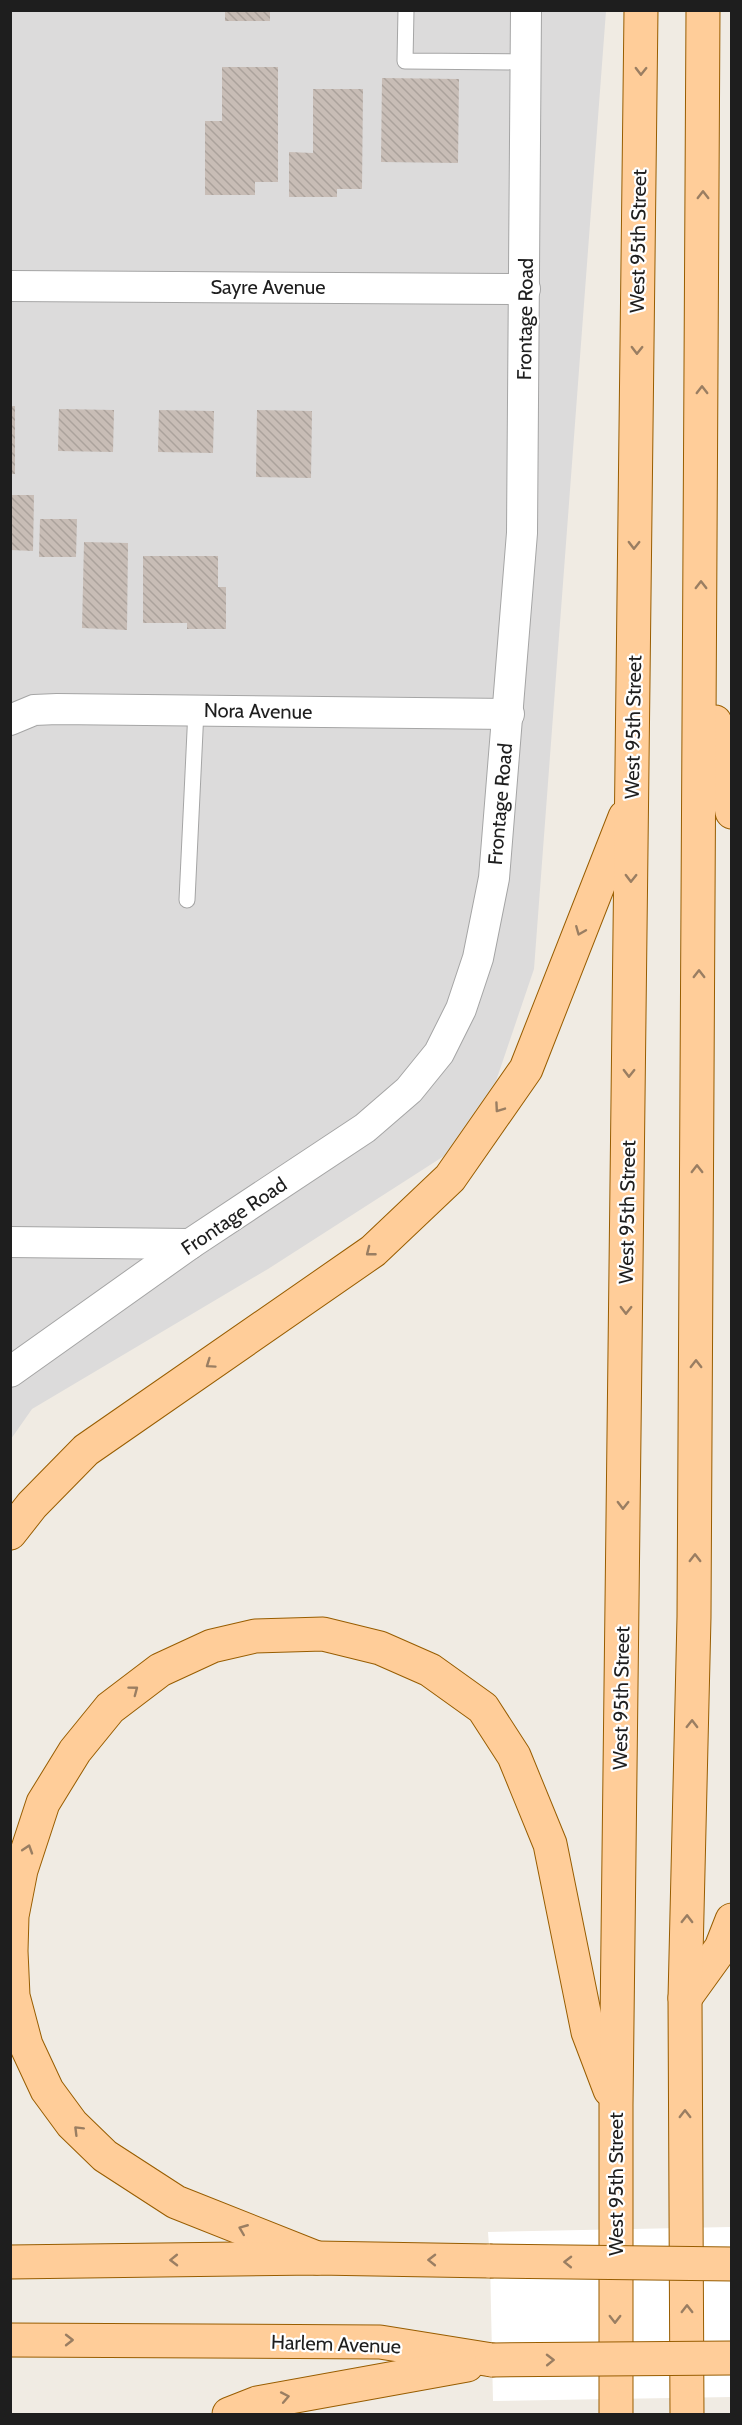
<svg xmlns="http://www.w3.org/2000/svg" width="742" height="2425" font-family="Cabin,sans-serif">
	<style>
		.residential { fill: #dcdbdb }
		.pier { fill: #fff }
		.building { fill: url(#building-back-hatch) }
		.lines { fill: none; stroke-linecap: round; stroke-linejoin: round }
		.service-casing { stroke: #a5a5a5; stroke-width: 17 }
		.minor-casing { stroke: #a5a5a5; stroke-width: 32 }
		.primary-casing { stroke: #985d00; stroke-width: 35 }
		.service { stroke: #fff; stroke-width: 15 }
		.minor { stroke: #fff; stroke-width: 30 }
		.primary { stroke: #ffcd99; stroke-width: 33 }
		.primary-bridge-casing { stroke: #985d00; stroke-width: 35; stroke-linecap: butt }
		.primary-bridge { stroke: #ffcd99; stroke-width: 33 }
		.oneway { stroke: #9a7e62 }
		.labels { text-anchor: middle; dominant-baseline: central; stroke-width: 4.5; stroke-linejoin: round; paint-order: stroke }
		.street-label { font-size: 20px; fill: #1e1e1e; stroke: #fff }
	</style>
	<defs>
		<pattern id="building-back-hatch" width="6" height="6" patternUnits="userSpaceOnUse" patternTransform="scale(1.5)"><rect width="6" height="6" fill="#c8bdb6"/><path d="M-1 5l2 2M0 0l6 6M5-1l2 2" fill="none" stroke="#aba29c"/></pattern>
	</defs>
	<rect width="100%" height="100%" fill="#f0ebe3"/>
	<!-- residential -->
	<polygon class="residential" points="11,11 606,11 534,969 496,1081 444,1156 268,1269 32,1409 11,1439"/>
	<!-- pier -->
	<polygon class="pier" points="731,2227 731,2397 493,2401 490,2261 488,2232"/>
	<!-- building -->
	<g class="building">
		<rect x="225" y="10" width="45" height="11"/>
		<polygon points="222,67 278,67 278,182 255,182 255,195 205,195 205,121 222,121"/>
		<polygon points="382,78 459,79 458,163 381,162"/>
		<polygon points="313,89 363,89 362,189 337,189 337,197 289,197 289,152 313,153"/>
		<rect x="10" y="406" width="5" height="68"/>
		<polygon points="59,409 114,410 113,452 58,451"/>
		<polygon points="159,410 214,411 213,453 158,452"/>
		<polygon points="257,410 312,411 311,478 256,477"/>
		<polygon points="10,495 34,495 33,551 10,550"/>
		<polygon points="40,519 77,519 76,557 39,557"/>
		<polygon points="84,542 128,543 127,630 82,628"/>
		<polygon points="143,556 218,556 218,587 226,587 226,629 187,629 187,623 143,623"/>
	</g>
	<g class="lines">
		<!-- service casing -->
		<g class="service-casing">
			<g id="service">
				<polyline points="406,10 405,61 525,62"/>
				<polyline points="187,900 196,710"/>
			</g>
		</g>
		<!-- minor casing -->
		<g class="minor-casing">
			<g id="minor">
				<polyline points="10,286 525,289"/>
				<polyline points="10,720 34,710 57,709 509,714"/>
				<polyline points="10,1242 190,1244"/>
				<polyline points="10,1372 190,1244 365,1128 409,1090 439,1053 461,1009 478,958 494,878 522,533 526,10"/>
			</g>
		</g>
		<!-- primary casing -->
		<g class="primary-casing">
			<g id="primary">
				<polyline points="715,722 732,812"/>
				<polyline points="10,1533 32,1505 86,1450 373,1251 450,1178 526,1069 625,817"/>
				<polyline points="685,1998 721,1948 732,1920"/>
				<polyline points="317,2258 176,2202 105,2156 72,2124 47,2090 26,2045 13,1996 11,1951 12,1916 21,1870 43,1803 75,1751 110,1708 160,1670 212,1646 255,1636 323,1634 380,1648 430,1670 483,1708 514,1756 550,1844 588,2032 610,2090"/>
				<polyline points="10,2262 317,2258 490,2261"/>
				<polyline points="10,2340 380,2342 492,2360"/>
				<polyline points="229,2414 257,2403 467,2365"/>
				<polyline points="616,2414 616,2106 641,10"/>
				<polyline points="687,2414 685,1998 694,1617 703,10"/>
			</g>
		</g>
		<!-- service -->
		<use href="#service" class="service"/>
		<!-- minor -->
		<use href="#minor" class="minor"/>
		<!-- primary -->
		<use href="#primary" class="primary"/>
		<!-- primary-bridge casing -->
		<g class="primary-bridge-casing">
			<g id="primary-bridge">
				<polyline points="490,2261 732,2264"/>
				<polyline points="492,2360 732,2358"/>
			</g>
		</g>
		<!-- primary-bridge -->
		<use href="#primary-bridge" class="primary-bridge"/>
	</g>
	<!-- one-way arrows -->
	<defs><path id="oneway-chevron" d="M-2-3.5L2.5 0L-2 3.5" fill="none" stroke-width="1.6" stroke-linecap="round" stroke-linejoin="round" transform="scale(1.5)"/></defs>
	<g class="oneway">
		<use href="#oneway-chevron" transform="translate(641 71) rotate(91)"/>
		<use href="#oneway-chevron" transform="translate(703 195) rotate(-90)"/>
		<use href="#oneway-chevron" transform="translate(637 350) rotate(91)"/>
		<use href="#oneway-chevron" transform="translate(702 390) rotate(-90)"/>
		<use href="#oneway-chevron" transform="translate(634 545) rotate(91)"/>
		<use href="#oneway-chevron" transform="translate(701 585) rotate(-90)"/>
		<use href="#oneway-chevron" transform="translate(631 878) rotate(91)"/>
		<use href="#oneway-chevron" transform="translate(580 931) rotate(112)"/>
		<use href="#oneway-chevron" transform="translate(699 974) rotate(-90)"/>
		<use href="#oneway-chevron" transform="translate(629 1073) rotate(91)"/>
		<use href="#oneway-chevron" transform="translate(499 1108) rotate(125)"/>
		<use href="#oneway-chevron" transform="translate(697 1169) rotate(-90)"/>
		<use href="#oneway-chevron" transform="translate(370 1252) rotate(142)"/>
		<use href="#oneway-chevron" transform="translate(626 1310) rotate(91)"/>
		<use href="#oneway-chevron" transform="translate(210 1364) rotate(145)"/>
		<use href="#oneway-chevron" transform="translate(696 1364) rotate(-90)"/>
		<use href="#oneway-chevron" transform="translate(623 1505) rotate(91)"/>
		<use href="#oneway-chevron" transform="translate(695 1558) rotate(-90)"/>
		<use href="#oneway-chevron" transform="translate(134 1690) rotate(-37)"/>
		<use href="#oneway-chevron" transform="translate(692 1724) rotate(-89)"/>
		<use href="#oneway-chevron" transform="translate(28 1849) rotate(-72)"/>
		<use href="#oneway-chevron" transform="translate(687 1919) rotate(-89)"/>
		<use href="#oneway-chevron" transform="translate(685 2114) rotate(-90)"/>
		<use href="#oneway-chevron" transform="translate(78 2130) rotate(-135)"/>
		<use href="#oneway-chevron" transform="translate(243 2229) rotate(-158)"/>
		<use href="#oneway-chevron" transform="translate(174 2260) rotate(179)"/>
		<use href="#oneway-chevron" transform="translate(432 2260) rotate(-179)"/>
		<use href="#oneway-chevron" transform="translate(568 2262) rotate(-179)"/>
		<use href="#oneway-chevron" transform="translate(687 2309) rotate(-90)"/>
		<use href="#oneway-chevron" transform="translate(615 2319) rotate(90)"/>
		<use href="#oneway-chevron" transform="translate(69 2340)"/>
		<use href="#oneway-chevron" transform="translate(550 2360) rotate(-1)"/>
		<use href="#oneway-chevron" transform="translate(285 2397) rotate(-11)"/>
	</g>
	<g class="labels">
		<!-- street labels -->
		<g class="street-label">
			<text transform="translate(638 241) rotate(-89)">West 95th Street</text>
			<text x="268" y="287">Sayre Avenue</text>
			<text transform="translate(525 319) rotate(-89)">Frontage Road</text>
			<text transform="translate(258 711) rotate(1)">Nora Avenue</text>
			<text transform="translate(633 727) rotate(-89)">West 95th Street</text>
			<text transform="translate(500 804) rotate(-85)">Frontage Road</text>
			<text transform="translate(627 1212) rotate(-89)">West 95th Street</text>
			<text transform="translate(234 1216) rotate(-34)">Frontage Road</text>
			<text transform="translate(621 1698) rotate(-89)">West 95th Street</text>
			<text transform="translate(616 2184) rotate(-90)">West 95th Street</text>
			<text transform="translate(336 2344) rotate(2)">Harlem Avenue</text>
		</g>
	</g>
	<!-- border -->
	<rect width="742" height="2425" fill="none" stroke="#1e1e1e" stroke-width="24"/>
</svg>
